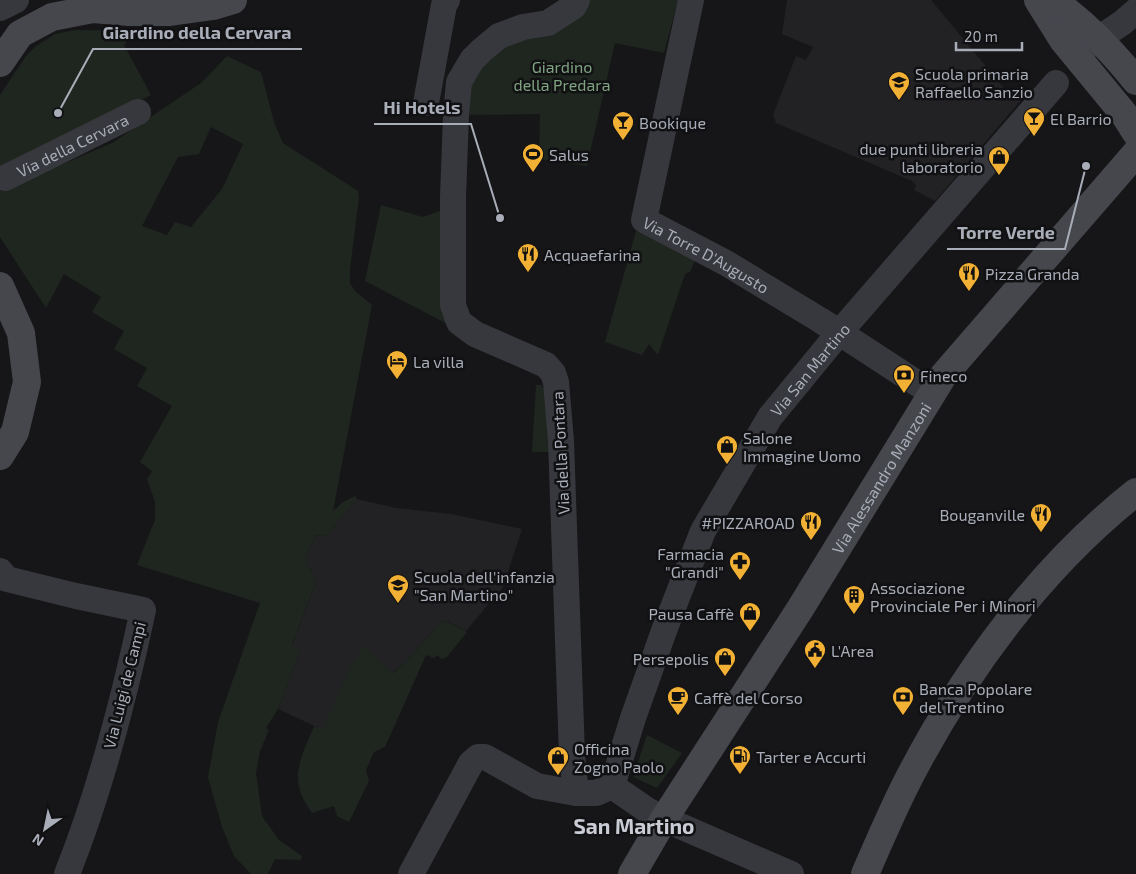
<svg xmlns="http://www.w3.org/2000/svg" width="1136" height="874" font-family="'Exo 2',sans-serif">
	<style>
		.built { fill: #222225 }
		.green { fill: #1e261f; fill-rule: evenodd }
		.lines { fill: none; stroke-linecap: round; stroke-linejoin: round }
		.street { stroke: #37383d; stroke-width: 26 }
		.secondary { stroke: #45474d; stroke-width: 28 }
		.labels { text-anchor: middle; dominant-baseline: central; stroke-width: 5; stroke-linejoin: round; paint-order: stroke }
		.park-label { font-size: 16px; fill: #7fa381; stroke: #111113 }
		.poi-label { font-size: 16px; fill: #a8adb8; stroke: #111113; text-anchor: start }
		.street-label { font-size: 16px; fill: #a8adb8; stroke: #111113 }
		.district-label { font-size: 21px; font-weight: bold; fill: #c9ccd4; stroke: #111113 }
		.leader { fill: none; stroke: #a8adb8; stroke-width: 2 }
		.callout-dot { fill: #a8adb8; stroke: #111113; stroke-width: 2 }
		.callout-label { font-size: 18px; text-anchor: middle; font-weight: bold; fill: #a8adb8; stroke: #111113; stroke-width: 5; stroke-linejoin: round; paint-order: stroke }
	</style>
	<rect width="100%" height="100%" fill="#161618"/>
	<!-- built -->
	<g class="built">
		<polygon points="787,0 931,0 1009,94 1014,90 1018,91 1022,96 1021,100 935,201 914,190 916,185 912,181 776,123 773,115 796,56 806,60 813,47 782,34"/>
		<polygon points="357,499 396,508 451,514 522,529 503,587 466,631 448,621 440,623 408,660 323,730 278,709 300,652 292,645 316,582 305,559 316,535 326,536"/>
	</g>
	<!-- green -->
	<g class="green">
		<polygon points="583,0 678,0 664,53 615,43 587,166 539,159 540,114 463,115 465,95 482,60"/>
		<polygon points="75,30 164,31 161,37 153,32 149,37 142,33 138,38 133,35 124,45 151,95 0,172 0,95 26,56 36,46 55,34"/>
		<path d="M 227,56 L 261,72 L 274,122 L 283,143 L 358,191 L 359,197 L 350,269 L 350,283 L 355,291 L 372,305 L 333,511 L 343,502 L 355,496 L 357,499 L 326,536 L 316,535 L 305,559 L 316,582 L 292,644 L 300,652 L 278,709 L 266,728 L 269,730 L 260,751 L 256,773 L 262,816 L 279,840 L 302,856 L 301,860 L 275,859 L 268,874 L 251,874 L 234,856 L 222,827 L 208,777 L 218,722 L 260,603 L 137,565 L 155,520 L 155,502 L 147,479 L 152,471 L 140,462 L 172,406 L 137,386 L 147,368 L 114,349 L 124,331 L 92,312 L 101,297 L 64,274 L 46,308 L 0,237 L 0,191 L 112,143 L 201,83 ZM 211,127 L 243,144 L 222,189 L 191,227 L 175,222 L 167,235 L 142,226 L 178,157 L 199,154 Z"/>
		<polygon points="381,205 423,217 445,209 453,327 365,281"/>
		<polygon points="636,231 666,240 697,256 690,272 685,274 658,355 649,344 642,355 605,342"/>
		<polygon points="536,385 541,385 554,402 553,452 532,452"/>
		<path d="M 447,621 L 467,632 L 447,657 L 442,659 L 437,655 L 434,658 L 426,655 L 385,747 L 374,752 L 366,770 L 369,781 L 349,822 L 337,816 L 334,806 L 312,813 C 287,779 300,761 314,726 L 323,729 L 351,665 L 364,646 L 393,673 L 408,660 L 440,623 Z"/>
		<polygon points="647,735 682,753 657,788 633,777"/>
	</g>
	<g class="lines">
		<!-- street -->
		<g class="street">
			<path id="s1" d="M 691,0 L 644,220 L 726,263 L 820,320 L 932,393"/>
			<polyline points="0,8 16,0"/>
			<polyline points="1080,51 1122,23 1136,11"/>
			<polyline points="426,103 444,5 447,0"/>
			<path id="s2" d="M 5,178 L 138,112"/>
			<path d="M 0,571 L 7,579 L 76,596 L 143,610 C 124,699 101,789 67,874"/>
			<polyline points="612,786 647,810 664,819 791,874"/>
			<polyline points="576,793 572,755 561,441 556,382 553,373 546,365 475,334 459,322 453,305 453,197 456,115 459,82 472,60 482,50 499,36 523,27 548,23 574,6 577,0"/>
			<path id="s3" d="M 411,874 L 471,763 L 478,757 L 485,757 L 537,786 L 576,793 L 596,793 L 612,786 L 633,718 L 665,628 L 703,531 L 770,417 L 839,333 L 1056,83"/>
		</g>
		<!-- secondary -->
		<g class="secondary">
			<polyline points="1038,0 1063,40 1124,114 1136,133"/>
			<path d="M 1052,0 C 1084,22 1112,51 1136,81"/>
			<polyline points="0,63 20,34 52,17 93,9 129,12 170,12 213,6 233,0"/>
			<polyline points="0,286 21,333 27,382 15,432 0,456"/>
			<path id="s4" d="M 632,874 L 664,819 L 800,609 L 943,376 L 1136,153"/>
			<path d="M 865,874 C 879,842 893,809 909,778 C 965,670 1041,567 1136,492"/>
		</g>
	</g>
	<!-- icons -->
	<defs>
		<g id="school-pin" transform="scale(1.125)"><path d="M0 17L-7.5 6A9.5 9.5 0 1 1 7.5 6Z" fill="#f2b134" stroke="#111113"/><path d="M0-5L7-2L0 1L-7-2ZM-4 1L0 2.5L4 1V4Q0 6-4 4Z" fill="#111"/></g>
		<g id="bar-pin" transform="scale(1.125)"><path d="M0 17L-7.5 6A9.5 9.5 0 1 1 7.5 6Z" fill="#f2b134" stroke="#111113"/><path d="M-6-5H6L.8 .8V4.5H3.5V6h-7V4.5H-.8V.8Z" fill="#111"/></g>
		<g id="stadium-pin" transform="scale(1.125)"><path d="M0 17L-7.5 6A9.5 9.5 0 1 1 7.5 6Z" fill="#f2b134" stroke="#111113"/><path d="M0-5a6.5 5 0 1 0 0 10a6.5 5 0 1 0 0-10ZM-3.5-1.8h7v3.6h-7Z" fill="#111"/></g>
		<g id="shop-pin" transform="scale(1.125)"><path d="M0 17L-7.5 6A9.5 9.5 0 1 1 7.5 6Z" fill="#f2b134" stroke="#111113"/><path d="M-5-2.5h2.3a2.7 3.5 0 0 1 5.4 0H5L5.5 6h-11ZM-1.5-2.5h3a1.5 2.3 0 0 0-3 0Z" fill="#111"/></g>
		<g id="restaurant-pin" transform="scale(1.125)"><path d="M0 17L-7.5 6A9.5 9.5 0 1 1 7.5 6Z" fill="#f2b134" stroke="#111113"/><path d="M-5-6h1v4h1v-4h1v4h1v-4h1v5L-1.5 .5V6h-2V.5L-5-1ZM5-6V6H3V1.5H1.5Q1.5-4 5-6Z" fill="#111"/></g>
		<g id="hotel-pin" transform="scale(1.125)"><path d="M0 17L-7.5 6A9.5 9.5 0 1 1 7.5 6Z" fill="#f2b134" stroke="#111113"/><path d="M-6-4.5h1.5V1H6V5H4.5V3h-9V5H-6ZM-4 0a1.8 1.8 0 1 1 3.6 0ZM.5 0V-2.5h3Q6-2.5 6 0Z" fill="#111"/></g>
		<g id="bank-pin" transform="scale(1.125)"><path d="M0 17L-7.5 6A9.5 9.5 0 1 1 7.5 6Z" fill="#f2b134" stroke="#111113"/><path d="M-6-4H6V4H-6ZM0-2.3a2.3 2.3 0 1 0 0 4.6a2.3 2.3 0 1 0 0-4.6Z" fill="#111"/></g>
		<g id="pharmacy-pin" transform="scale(1.125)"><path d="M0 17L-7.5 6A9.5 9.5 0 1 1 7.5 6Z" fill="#f2b134" stroke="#111113"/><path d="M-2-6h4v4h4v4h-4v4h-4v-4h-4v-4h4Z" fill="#111"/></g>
		<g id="building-pin" transform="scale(1.125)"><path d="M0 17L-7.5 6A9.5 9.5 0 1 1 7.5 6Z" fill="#f2b134" stroke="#111113"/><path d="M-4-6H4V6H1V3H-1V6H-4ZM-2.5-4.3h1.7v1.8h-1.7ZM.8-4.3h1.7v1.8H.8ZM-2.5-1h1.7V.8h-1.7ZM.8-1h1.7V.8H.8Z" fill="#111"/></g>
		<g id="civic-pin" transform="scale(1.125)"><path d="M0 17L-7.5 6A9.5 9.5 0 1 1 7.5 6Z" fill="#f2b134" stroke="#111113"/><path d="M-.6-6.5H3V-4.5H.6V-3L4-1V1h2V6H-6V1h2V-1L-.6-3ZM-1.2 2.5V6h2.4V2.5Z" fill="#111"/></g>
		<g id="cafe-pin" transform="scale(1.125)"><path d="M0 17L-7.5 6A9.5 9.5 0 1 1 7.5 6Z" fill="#f2b134" stroke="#111113"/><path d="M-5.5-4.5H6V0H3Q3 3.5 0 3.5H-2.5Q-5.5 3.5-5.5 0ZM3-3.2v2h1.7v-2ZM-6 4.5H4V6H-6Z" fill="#111"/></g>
		<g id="fuel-pin" transform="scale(1.125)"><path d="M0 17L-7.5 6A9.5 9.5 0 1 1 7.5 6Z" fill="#f2b134" stroke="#111113"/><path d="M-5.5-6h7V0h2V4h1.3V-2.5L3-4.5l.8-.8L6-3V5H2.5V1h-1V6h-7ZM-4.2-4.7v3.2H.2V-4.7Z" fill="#111"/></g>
	</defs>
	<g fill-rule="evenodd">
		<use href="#school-pin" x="899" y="82"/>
		<use href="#bar-pin" x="1034" y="118"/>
		<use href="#bar-pin" x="623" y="122"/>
		<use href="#stadium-pin" x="533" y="154"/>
		<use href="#shop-pin" x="999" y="157"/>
		<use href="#restaurant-pin" x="528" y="254"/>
		<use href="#restaurant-pin" x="969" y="273"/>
		<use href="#hotel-pin" x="397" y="361"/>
		<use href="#bank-pin" x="904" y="375"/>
		<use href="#shop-pin" x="727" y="446"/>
		<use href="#restaurant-pin" x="1041" y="514"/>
		<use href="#restaurant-pin" x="811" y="522"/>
		<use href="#pharmacy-pin" x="740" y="562"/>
		<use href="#school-pin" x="398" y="585"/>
		<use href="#building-pin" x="854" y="596"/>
		<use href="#shop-pin" x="750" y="613"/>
		<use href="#civic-pin" x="815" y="650"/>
		<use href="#shop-pin" x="725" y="658"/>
		<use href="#cafe-pin" x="678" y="697"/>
		<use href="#bank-pin" x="903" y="697"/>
		<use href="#fuel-pin" x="740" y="756"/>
		<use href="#shop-pin" x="558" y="757"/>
	</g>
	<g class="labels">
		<!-- park labels -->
		<g class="park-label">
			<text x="562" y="66">Giardino<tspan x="562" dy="18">della Predara</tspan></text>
		</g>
		<!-- poi labels -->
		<g class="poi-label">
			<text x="915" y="73">Scuola primaria<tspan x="915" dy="18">Raffaello Sanzio</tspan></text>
			<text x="1050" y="118">El Barrio</text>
			<text x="639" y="122">Bookique</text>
			<text x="983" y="148" text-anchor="end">due punti libreria<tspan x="983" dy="18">laboratorio</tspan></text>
			<text x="549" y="154">Salus</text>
			<text x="544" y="254">Acquaefarina</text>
			<text x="985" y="273">Pizza Granda</text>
			<text x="413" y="361">La villa</text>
			<text x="920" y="375">Fineco</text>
			<text x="743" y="437">Salone<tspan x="743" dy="18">Immagine Uomo</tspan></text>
			<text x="1025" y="514" text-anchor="end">Bouganville</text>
			<text x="795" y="522" text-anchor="end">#PIZZAROAD</text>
			<text x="724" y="553" text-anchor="end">Farmacia<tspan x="724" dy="18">"Grandi"</tspan></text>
			<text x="414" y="576">Scuola dell'infanzia<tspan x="414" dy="18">"San Martino"</tspan></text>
			<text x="870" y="587">Associazione<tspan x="870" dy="18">Provinciale Per i Minori</tspan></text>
			<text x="734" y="613" text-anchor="end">Pausa Caffè</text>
			<text x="831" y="650">L'Area</text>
			<text x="709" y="658" text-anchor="end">Persepolis</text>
			<text x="919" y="688">Banca Popolare<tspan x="919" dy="18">del Trentino</tspan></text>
			<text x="694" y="697">Caffè del Corso</text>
			<text x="574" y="748">Officina<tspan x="574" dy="18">Zogno Paolo</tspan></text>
			<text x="756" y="756">Tarter e Accurti</text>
		</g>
		<!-- street labels -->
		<g class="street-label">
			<text stroke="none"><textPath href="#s2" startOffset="75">Via della Cervara</textPath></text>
			<text stroke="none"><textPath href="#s1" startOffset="296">Via Torre D'Augusto</textPath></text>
			<text stroke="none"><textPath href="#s3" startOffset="744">Via San Martino</textPath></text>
			<text transform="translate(560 453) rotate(-93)">Via della Pontara</text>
			<text stroke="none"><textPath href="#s4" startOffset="468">Via Alessandro Manzoni</textPath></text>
			<text transform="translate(124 685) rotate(-76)">Via Luigi de Campi</text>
		</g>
		<!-- district labels -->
		<g class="district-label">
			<text x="634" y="825">San Martino</text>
		</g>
	</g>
	<!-- callouts -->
	<path class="leader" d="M58 113L93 49H302M500 218L471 124H374M1086 166L1065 249H947"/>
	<g class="callout-dot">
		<circle cx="58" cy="113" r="5"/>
		<circle cx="500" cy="218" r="5"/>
		<circle cx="1086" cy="166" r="5"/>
	</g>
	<g class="callout-label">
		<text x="197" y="39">Giardino della Cervara</text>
		<text x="422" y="114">Hi Hotels</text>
		<text x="1006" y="239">Torre Verde</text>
	</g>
	<!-- north arrow -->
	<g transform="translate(45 829) rotate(213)" stroke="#111113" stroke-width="4" paint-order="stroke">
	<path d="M0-4L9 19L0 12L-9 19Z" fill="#a8adb8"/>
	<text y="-8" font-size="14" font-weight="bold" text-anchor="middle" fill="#a8adb8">N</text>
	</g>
	<!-- scale -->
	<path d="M956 42v8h66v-8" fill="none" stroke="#a8adb8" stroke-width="2.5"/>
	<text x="964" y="42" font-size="15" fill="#a8adb8" stroke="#111113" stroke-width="4" paint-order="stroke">20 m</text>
</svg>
